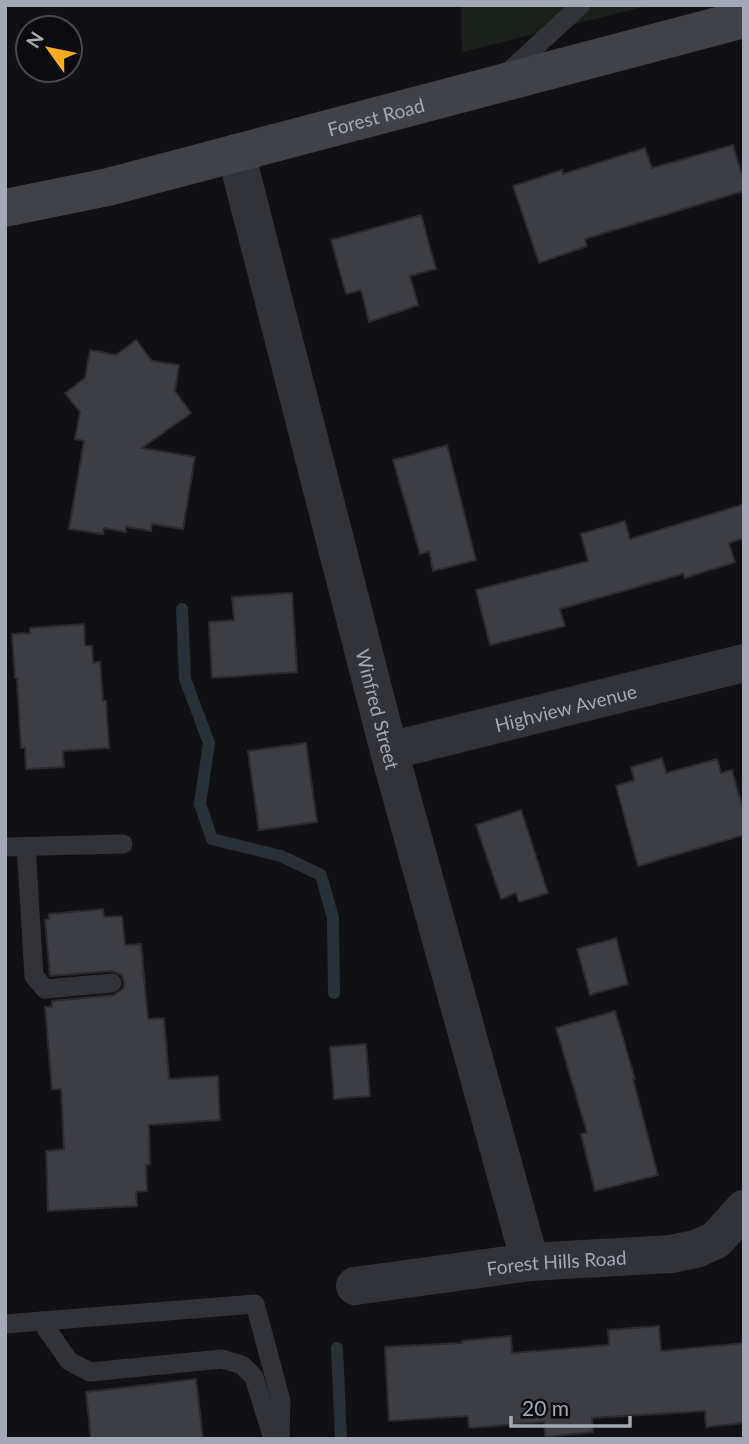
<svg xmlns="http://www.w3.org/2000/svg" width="749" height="1444" font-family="Lato,sans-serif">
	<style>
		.green { fill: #19211a }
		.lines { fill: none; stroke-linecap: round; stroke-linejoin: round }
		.stream { stroke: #273137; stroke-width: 12 }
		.building { fill: #3d3e43; stroke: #2b2b2f; stroke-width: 2 }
		.lane { stroke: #323338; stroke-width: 19 }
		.street { stroke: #323338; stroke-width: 38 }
		.secondary { stroke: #404248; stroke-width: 38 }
		.labels { text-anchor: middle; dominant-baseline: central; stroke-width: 6; stroke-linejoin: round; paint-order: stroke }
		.street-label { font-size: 19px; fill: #a2a8b5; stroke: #0c0c0e }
	</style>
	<rect width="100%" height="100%" fill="#111113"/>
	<!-- green -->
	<polygon class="green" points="461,5 652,5 462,52"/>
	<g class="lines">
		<!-- stream -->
		<g class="stream">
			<polyline points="182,609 185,679 209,743 200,804 212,839 281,856 321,875 333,918 334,993"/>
			<polyline points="337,1348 341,1439"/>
		</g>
	</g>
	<!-- building -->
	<g class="building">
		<polygon points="733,145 744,183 744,191 585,239 587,246 539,263 513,186 562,170 563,174 645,148 652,168"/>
		<polygon points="421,215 436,269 410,276 418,305 369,322 361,290 346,294 331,240"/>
		<polygon points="136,340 152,361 179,365 175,391 191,413 142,448 195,457 183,529 152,524 151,531 126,527 126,532 104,528 103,534 69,529 84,441 75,439 80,412 65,393 85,378 90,350 116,355"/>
		<polygon points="447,445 476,560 433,571 429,551 420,554 393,460"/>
		<polygon points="744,504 744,538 729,543 735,562 685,578 683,574 560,609 565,626 490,645 476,590 588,561 581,534 625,521 630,539"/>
		<polygon points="292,593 297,672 212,678 209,622 234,620 232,597"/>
		<polygon points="84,624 85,646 92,646 93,663 100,662 103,701 106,701 109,748 63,751 64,767 26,769 25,748 21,748 17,678 15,678 12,634 30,633 30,628"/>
		<polygon points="306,743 317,822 259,830 248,751"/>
		<polygon points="662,758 666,773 717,759 721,773 732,770 744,813 744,835 638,866 616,786 634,780 631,767"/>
		<polygon points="521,810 548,893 519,902 516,893 501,899 476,825"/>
		<polygon points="103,909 104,917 122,916 125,945 141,944 148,1019 164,1018 169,1079 218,1076 220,1120 149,1125 150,1164 146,1165 147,1191 136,1192 137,1206 48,1211 46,1151 64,1149 61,1089 52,1089 45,1007 52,1007 52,1001 114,995 123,989 124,983 122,975 112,971 50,976 45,920 49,919 49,914"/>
		<polygon points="616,938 628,984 590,995 577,949"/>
		<polygon points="615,1011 635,1079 633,1079 658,1175 595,1191 581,1134 587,1133 556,1028"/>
		<polygon points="366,1044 370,1096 334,1099 330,1047"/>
		<polygon points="659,1326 661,1351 744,1343 744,1423 706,1427 705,1411 592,1418 593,1432 545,1437 544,1422 469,1428 468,1416 389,1421 385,1347 462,1343 462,1341 511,1336 512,1353 609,1345 608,1330"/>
		<polygon points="196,1379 203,1439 91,1439 86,1392"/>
	</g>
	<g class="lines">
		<!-- lane -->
		<g class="lane">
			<polyline points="507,73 581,5"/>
			<polyline points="26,846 34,976 45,989 112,983"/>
			<polyline points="5,847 123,844"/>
			<polyline points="41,1321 69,1361 90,1372 222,1359 242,1365 254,1377 273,1439"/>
			<polyline points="5,1324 255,1304 281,1401 280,1439"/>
		</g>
		<!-- street -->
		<g class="street">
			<path id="s1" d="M 236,153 L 389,751 L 530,1262"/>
			<path id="s2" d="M 389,751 L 744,663"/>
			<path id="s3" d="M 355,1286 L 530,1262 L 671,1254 L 696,1249 L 716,1240 L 744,1209"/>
		</g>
		<!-- secondary -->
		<path class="secondary" id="s4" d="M 5,208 L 108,187 L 744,19"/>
	</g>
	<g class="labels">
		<!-- street labels -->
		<g class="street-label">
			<text stroke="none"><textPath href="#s4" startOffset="382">Forest Road</textPath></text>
			<text stroke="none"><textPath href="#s2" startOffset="182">Highview Avenue</textPath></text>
			<text stroke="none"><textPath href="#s1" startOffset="574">Winfred Street</textPath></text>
			<text stroke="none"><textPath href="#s3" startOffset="203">Forest Hills Road</textPath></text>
		</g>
	</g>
	<!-- border -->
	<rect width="749" height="1444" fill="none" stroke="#a2a8b5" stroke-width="14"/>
	<!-- north arrow -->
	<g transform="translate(49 49) rotate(303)"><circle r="33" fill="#0c0c0e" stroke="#484a51" stroke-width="2"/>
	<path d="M0-5L12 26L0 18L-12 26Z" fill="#fbab21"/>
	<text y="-10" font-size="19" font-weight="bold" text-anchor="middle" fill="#a2a8b5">N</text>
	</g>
	<!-- scale -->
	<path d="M511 1416v10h119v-10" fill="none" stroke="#a2a8b5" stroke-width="3.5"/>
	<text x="522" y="1416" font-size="21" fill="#a2a8b5" stroke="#0c0c0e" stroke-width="5" paint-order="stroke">20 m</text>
</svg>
